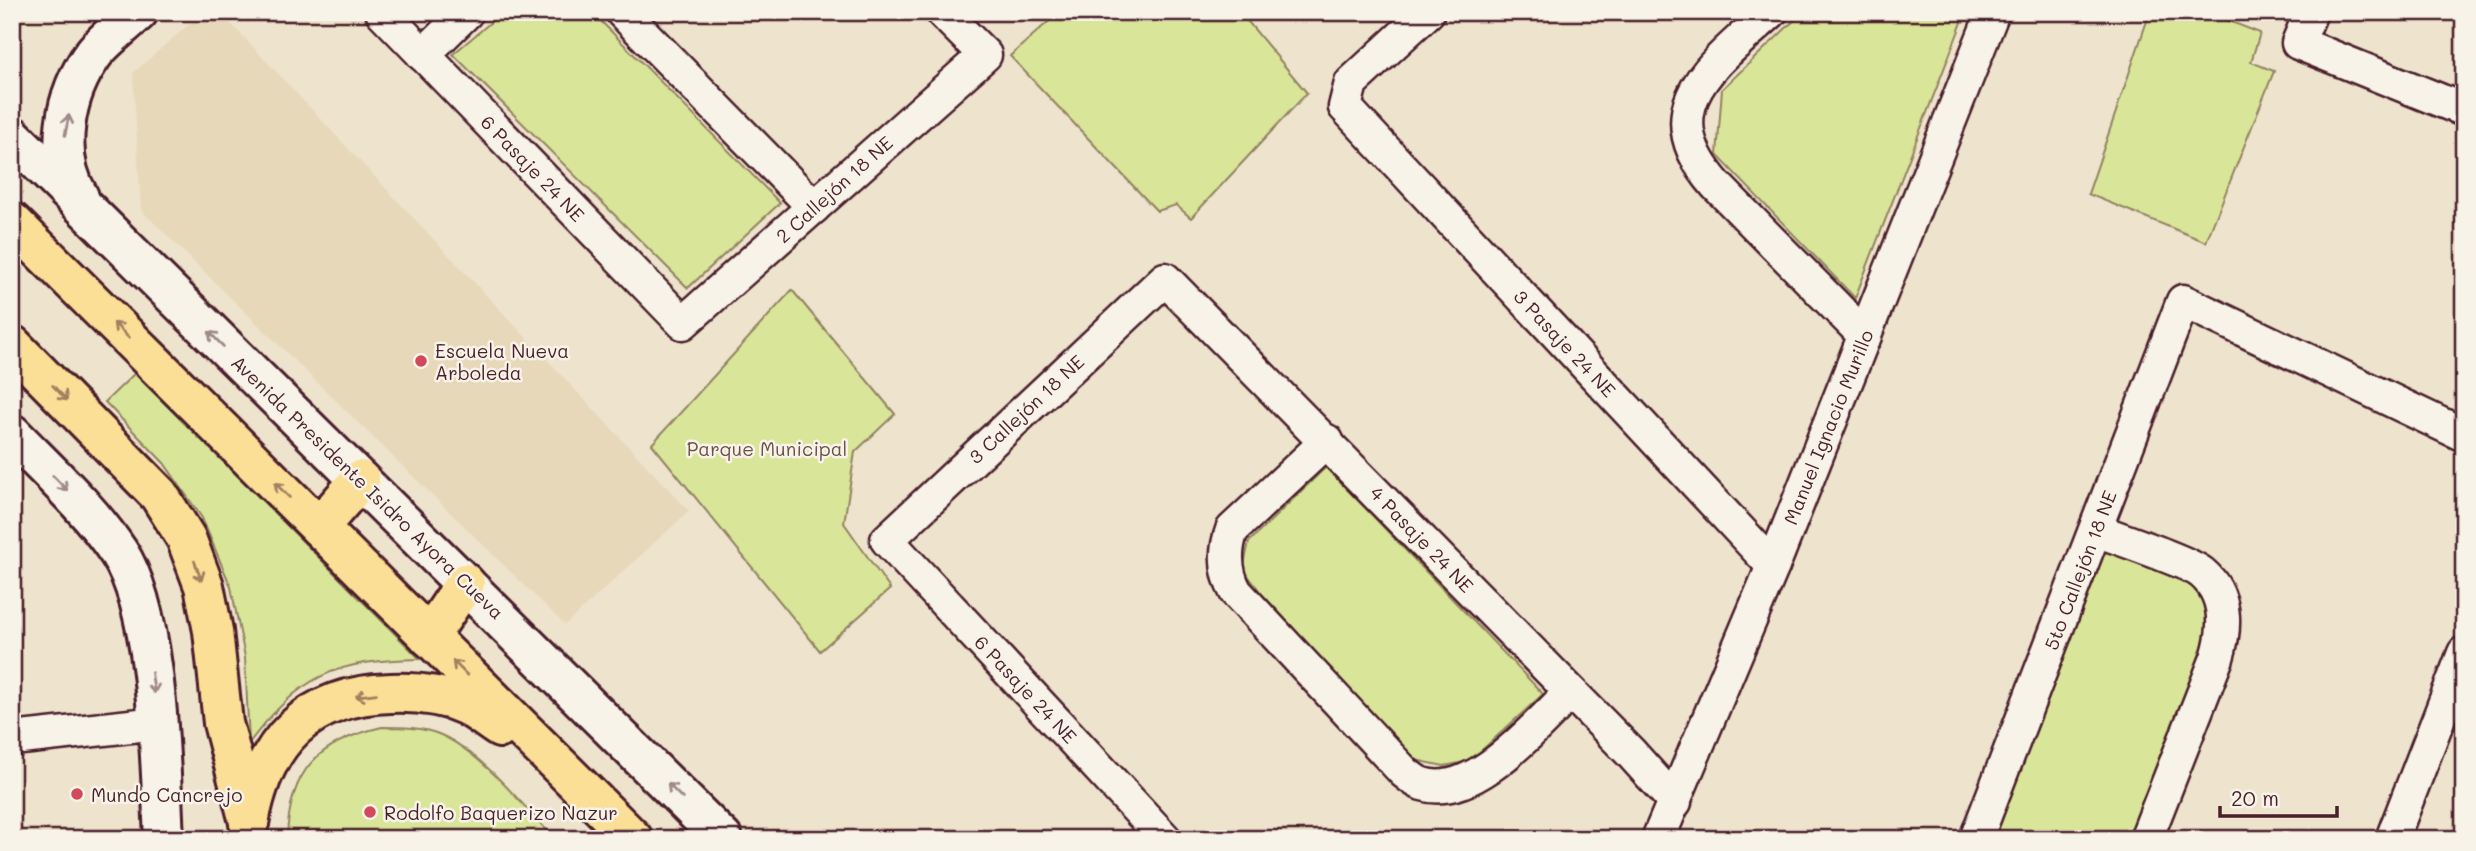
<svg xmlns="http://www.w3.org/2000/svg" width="2476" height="851" font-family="Mali,sans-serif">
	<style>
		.built { fill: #e7d8ba }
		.green { fill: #d9e598; stroke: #928262; stroke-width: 2 }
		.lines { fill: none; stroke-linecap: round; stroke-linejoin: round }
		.street-casing { stroke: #4a1f2b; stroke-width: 37 }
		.secondary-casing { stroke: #4a1f2b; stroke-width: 44 }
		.primary-casing { stroke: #4a1f2b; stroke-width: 44 }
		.street { stroke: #f7f3e8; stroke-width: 32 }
		.secondary { stroke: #f7f3e8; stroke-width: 38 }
		.primary { stroke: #fbdf96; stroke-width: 38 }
		.oneway { stroke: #a0898a }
		.oneway2 { stroke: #a27f60 }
		.poi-dot { fill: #d1495b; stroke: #f7f3e8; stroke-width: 2.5 }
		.labels { text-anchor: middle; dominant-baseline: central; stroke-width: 5; stroke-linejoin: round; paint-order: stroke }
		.street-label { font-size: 19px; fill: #4a1f2b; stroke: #f7f3e8 }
		.poi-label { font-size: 19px; fill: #4a1f2b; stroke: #f7f3e8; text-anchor: start }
		.park-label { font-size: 19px; fill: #6e5046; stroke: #f7f3e8 }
	</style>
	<rect width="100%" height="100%" fill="#eee3cd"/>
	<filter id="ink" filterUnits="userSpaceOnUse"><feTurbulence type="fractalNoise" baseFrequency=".0143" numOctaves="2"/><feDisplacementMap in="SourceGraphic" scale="14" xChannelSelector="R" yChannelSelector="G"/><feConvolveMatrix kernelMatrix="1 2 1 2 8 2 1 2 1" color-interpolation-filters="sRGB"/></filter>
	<g filter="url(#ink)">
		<!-- built -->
		<polygon class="built" points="203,12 220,12 689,511 565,625 141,210 133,73"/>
		<!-- green -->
		<g class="green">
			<polygon points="503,12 592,12 780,203 688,288 453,54"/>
			<polygon points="1059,12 1240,12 1307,93 1191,218 1176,205 1157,211 1010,56"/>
			<polygon points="1803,12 1966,12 1855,298 1717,155 1722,89"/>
			<polygon points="2150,12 2206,12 2260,33 2251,62 2274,71 2206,242 2088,194"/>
			<polygon points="792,290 895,414 855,452 844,523 890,589 820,651 652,444"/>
			<path d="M 135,373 L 420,659 C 335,660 301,675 249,743 L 245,657 L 231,587 L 202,518 L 164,463 L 105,402 Z"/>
			<polygon points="1326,467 1543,694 1470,761 1444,766 1415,760 1262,594 1243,569 1249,542"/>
			<polygon points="2103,545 2193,584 2209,608 2215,638 2132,839 1992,839"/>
			<path d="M 382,727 C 402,727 422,727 441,735 C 483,754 523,806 555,839 L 287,839 C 289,771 317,742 382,727 Z"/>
		</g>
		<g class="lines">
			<!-- street casing -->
			<g class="street-casing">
				<g id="street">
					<polyline points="382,12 683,323 985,55 942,12"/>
					<polyline points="622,12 814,207"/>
					<polyline points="1428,12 1351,83 1345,107 1773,566"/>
					<path d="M 1771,12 C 1714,64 1648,107 1716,185 L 1865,336"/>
					<polyline points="2311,12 2298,43 2464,110"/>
					<polyline points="423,55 467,12"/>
					<path d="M 1327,441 L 1232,530 C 1224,552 1225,572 1236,592 L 1404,772 C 1409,776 1416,782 1422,784 C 1474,801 1536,725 1570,693"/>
					<path d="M 2096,530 C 2117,538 2189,562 2202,573 C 2228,595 2226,629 2217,658 L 2146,839"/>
					<polyline points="12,739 158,723"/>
					<polyline points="1165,839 887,540 1165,279 1630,752 1675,802"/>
					<polyline points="1658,839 1773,566 1993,12"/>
					<polyline points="1976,839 2183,301 2464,435"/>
					<polyline points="2392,839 2464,653"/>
				</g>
			</g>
			<!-- secondary casing -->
			<g class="secondary-casing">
				<g id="secondary">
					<polyline points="12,136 723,839"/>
					<path d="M 79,197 C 53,155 64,93 94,53 C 106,38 124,25 138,12"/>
					<path d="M 12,434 C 49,472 89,508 119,553 C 159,615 160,763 164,839"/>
				</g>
			</g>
			<!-- primary casing -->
			<g class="primary-casing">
				<g id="primary">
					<polyline points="12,222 633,839"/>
					<polyline points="12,345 159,495 186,538 204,586 213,631 223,723 249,822"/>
					<polyline points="319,527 360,480"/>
					<polyline points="429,637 465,583"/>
					<path d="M 249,823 C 263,742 307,695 391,693 C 416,692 442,695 465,705 C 477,711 489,721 500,728"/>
				</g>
			</g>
			<!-- street -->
			<use href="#street" class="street"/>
			<!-- secondary -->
			<use href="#secondary" class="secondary"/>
			<!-- primary -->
			<use href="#primary" class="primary"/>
		</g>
		<!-- one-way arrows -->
		<defs><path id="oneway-shaft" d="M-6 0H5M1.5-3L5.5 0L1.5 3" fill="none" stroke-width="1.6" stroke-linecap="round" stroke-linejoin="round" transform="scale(1.75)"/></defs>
		<g class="oneway">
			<use href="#oneway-shaft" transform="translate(67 125) rotate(-79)"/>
			<use href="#oneway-shaft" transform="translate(216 339) rotate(-135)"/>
			<use href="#oneway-shaft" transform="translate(60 483) rotate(46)"/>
			<use href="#oneway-shaft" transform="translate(153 683) rotate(82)"/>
			<use href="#oneway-shaft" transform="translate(675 791) rotate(-135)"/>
		</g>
		<g class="oneway2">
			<use href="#oneway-shaft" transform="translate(121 330) rotate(-135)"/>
			<use href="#oneway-shaft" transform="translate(60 393) rotate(46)"/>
			<use href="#oneway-shaft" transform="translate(282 490) rotate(-135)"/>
			<use href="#oneway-shaft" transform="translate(198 571) rotate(70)"/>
			<use href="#oneway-shaft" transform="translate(460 668) rotate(-135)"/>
			<use href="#oneway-shaft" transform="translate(366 695) rotate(172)"/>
		</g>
	</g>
	<!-- markers -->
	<g class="poi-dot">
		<circle cx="421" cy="361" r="7"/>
		<circle cx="77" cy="794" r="7"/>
		<circle cx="370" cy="812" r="7"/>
	</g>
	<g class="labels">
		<!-- street labels -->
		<g class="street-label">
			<text transform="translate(533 168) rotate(46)">6 Pasaje 24 NE</text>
			<text transform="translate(834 189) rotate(-42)">2 Callejón 18 NE</text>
			<text transform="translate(1565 343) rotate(47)">3 Pasaje 24 NE</text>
			<text transform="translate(1026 409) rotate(-43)">3 Callejón 18 NE</text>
			<text transform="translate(1828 427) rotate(-68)">Manuel Ignacio Murillo</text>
			<text transform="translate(368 487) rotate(44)">Avenida Presidente Isidro Ayora Cueva</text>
			<text transform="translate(1422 539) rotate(46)">4 Pasaje 24 NE</text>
			<text transform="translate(2080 570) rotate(-69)">5to Callejón 18 NE</text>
			<text transform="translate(1026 689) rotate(47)">6 Pasaje 24 NE</text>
		</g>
		<!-- poi labels -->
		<g class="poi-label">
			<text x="435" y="350">Escuela Nueva<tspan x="435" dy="22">Arboleda</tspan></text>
			<text x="91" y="794">Mundo Cancrejo</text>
			<text x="384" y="812">Rodolfo Baquerizo Nazur</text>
		</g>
		<!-- park labels -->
		<g class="park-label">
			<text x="767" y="448">Parque Municipal</text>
		</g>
	</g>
	<!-- margin -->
	<rect width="2476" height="851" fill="none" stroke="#f7f3e8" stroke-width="42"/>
	<rect x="21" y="21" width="2434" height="809" fill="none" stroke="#4a1f2b" stroke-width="2.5" filter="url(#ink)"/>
	<!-- scale -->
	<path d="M2220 806v10h117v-10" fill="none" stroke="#4a1f2b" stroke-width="3.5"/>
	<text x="2231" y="806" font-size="21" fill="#4a1f2b" stroke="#f7f3e8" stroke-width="5" paint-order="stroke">20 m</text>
</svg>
